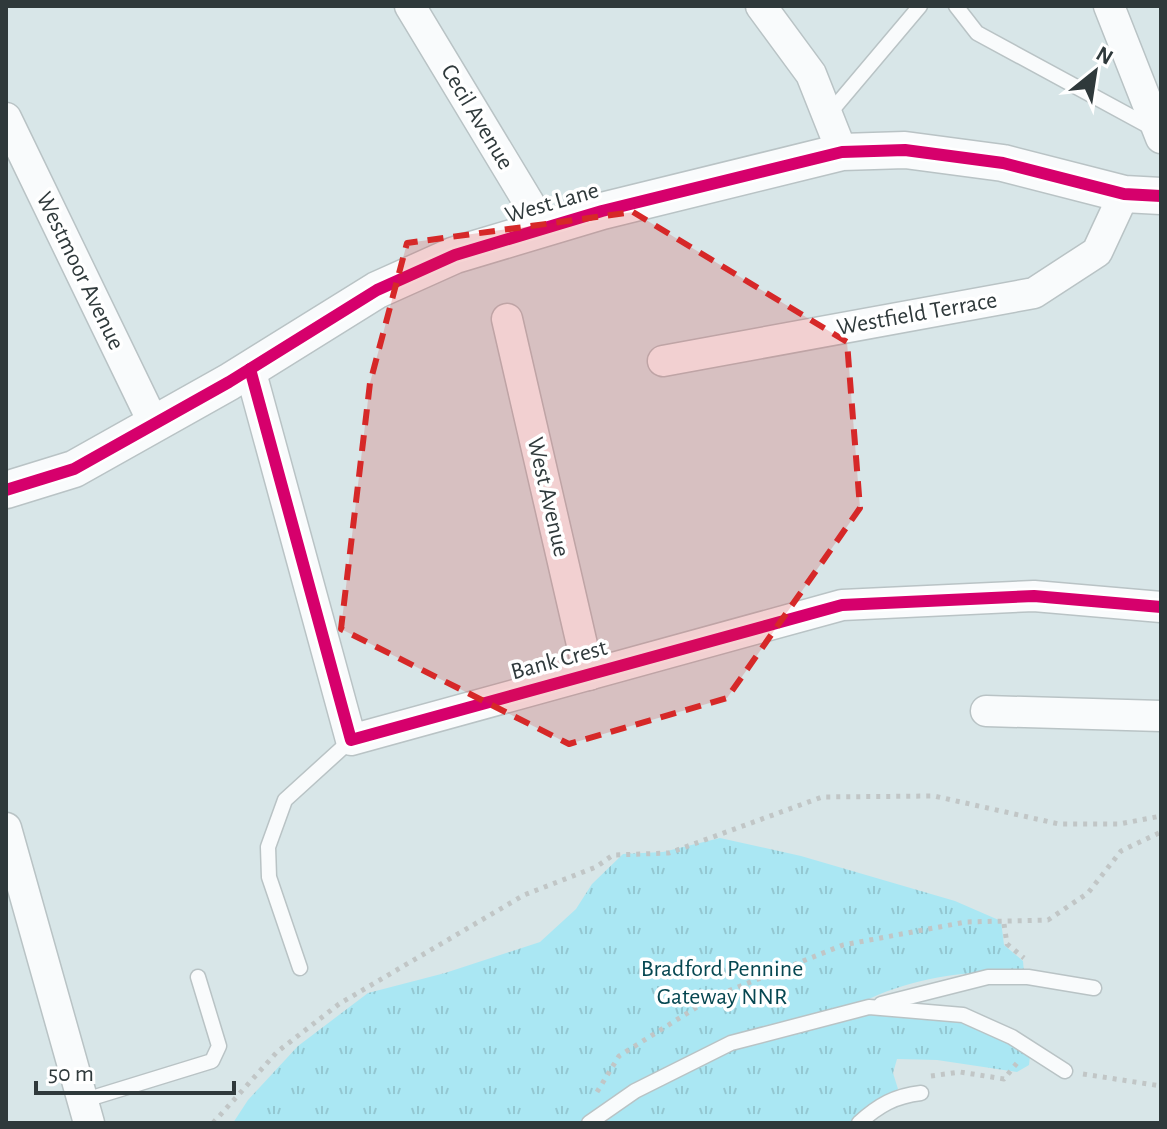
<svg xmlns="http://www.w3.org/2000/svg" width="1167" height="1129" font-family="'Alegreya Sans',sans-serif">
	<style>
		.park { fill: url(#park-tufts) }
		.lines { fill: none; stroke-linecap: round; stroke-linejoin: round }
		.service-casing { stroke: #b9c3c5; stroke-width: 17 }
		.minor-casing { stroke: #b9c3c5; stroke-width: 33 }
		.tertiary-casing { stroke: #b9c3c5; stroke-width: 39 }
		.path { stroke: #c1c6c6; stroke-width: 5; stroke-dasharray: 4 6; stroke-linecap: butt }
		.service { stroke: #f9fbfc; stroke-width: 14 }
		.minor { stroke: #f9fbfc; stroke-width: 30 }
		.tertiary { stroke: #f9fbfc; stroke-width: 36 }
		.cycleway-casing { stroke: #fff; stroke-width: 17 }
		.cycleway { stroke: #d6006c; stroke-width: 12 }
		.marked { fill: #d62828; fill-opacity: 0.2; stroke: #d62828; stroke-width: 6; stroke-dasharray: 16 10; stroke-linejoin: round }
		.labels { text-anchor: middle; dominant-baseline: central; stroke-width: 7; stroke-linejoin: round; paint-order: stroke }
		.street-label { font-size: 24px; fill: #2f393b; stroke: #fff }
		.park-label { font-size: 24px; fill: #064751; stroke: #fff }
	</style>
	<defs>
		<pattern id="park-tufts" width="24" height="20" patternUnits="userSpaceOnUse" patternTransform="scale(2)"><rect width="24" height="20" fill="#aae7f3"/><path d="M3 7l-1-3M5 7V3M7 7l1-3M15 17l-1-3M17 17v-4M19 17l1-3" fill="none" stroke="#93c7d1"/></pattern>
	</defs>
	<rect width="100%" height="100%" fill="#d8e6e8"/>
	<!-- park -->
	<path class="park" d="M 720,838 L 801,856 L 955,901 L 1001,921 L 1004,945 L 1023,961 L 1024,973 C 972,969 910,978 863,1002 L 982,1027 L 1030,1056 L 1029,1065 L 1017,1072 L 937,1060 L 897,1059 L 893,1073 L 898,1089 L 856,1123 L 233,1123 L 248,1100 L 298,1046 L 368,993 L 445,973 L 540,942 L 576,909 L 592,884 L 623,854 L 663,852 Z"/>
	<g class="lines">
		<!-- service casing -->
		<g class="service-casing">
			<g id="service">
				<polyline points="956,6 977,33 1154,129"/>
				<polyline points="828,115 920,6"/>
				<polyline points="300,968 269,877 268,847 285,800 351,740"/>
				<polyline points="881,1004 988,977 1028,977 1094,988"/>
				<polyline points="82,1101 212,1061 219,1046 198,977"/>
				<polyline points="589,1123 635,1091 731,1043 869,1007 963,1015 1012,1037 1065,1071"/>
				<path d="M 859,1123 C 879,1105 895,1096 921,1093"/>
			</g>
		</g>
		<!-- minor casing -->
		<g class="minor-casing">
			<g id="minor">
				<polyline points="410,6 544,228"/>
				<polyline points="761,6 811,74 842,152"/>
				<polyline points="1109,6 1161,138"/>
				<polyline points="6,118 154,424"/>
				<polyline points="507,319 589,675"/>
				<polyline points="663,361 1034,293 1097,252 1124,194"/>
				<polyline points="250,369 351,740 842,605 1034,596 1161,607"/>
				<polyline points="986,711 1161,716"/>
				<polyline points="6,828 89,1123"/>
			</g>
		</g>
		<!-- tertiary casing -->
		<g class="tertiary-casing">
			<polyline id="tertiary" points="6,490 74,469 229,382 377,290 455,255 602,211 842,152 905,150 1003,163 1124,194 1161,196"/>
		</g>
		<!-- path -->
		<g class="path">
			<polyline points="1004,924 1007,944 1024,958"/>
			<polyline points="1083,1074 1161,1086"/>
			<polyline points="931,1076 960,1072 1004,1079 1017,1063"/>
			<polyline points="597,1092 619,1056 713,997 843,945 966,922 1048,920 1088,893 1121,851 1161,832"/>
			<polyline points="213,1123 277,1052 339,1004 524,895 596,867 613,855 669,853 822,797 934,796 1059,824 1119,824 1161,816"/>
		</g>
		<!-- service -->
		<use href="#service" class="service"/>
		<!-- minor -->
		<use href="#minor" class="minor"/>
		<!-- tertiary -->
		<use href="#tertiary" class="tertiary"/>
		<!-- cycleway casing -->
		<g class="cycleway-casing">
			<g id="cycleway">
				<polyline points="250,369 351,740 842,605 1034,596 1161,607"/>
				<polyline points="6,490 74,469 229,382 377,290 455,255 602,211 842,152 905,150 1003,163 1124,194 1161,196"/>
			</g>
		</g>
		<!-- cycleway -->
		<use href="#cycleway" class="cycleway"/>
	</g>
	<!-- marked area -->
	<path class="marked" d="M 633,212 L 847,342 L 860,508 L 727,698 L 569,744 L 341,629 L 370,383 L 407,243 Z"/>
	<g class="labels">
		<!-- street labels -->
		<g class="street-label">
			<text transform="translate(477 117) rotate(59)">Cecil Avenue</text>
			<text transform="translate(552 203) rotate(-16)">West Lane</text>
			<text transform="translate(80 271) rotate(64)">Westmoor Avenue</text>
			<text transform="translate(917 314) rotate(-10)">Westfield Terrace</text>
			<text transform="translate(548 497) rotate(77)">West Avenue</text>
			<text transform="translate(559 660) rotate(-15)">Bank Crest</text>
		</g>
		<!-- park labels -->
		<g class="park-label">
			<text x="722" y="969">Bradford Pennine<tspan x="722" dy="28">Gateway NNR</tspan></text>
		</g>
	</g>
	<!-- border -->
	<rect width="1167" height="1129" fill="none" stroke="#2f393b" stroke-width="16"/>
	<!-- north arrow -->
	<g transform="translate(1095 72) rotate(30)" stroke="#ffffff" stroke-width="6" paint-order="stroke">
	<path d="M0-6L14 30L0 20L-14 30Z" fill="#2f393b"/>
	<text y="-12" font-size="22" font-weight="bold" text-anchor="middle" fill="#2f393b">N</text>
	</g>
	<!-- scale -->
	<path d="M36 1081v12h198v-12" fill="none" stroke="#2f393b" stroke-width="4"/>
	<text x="48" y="1081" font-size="24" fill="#2f393b" stroke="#ffffff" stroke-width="6" paint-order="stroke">50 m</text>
</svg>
